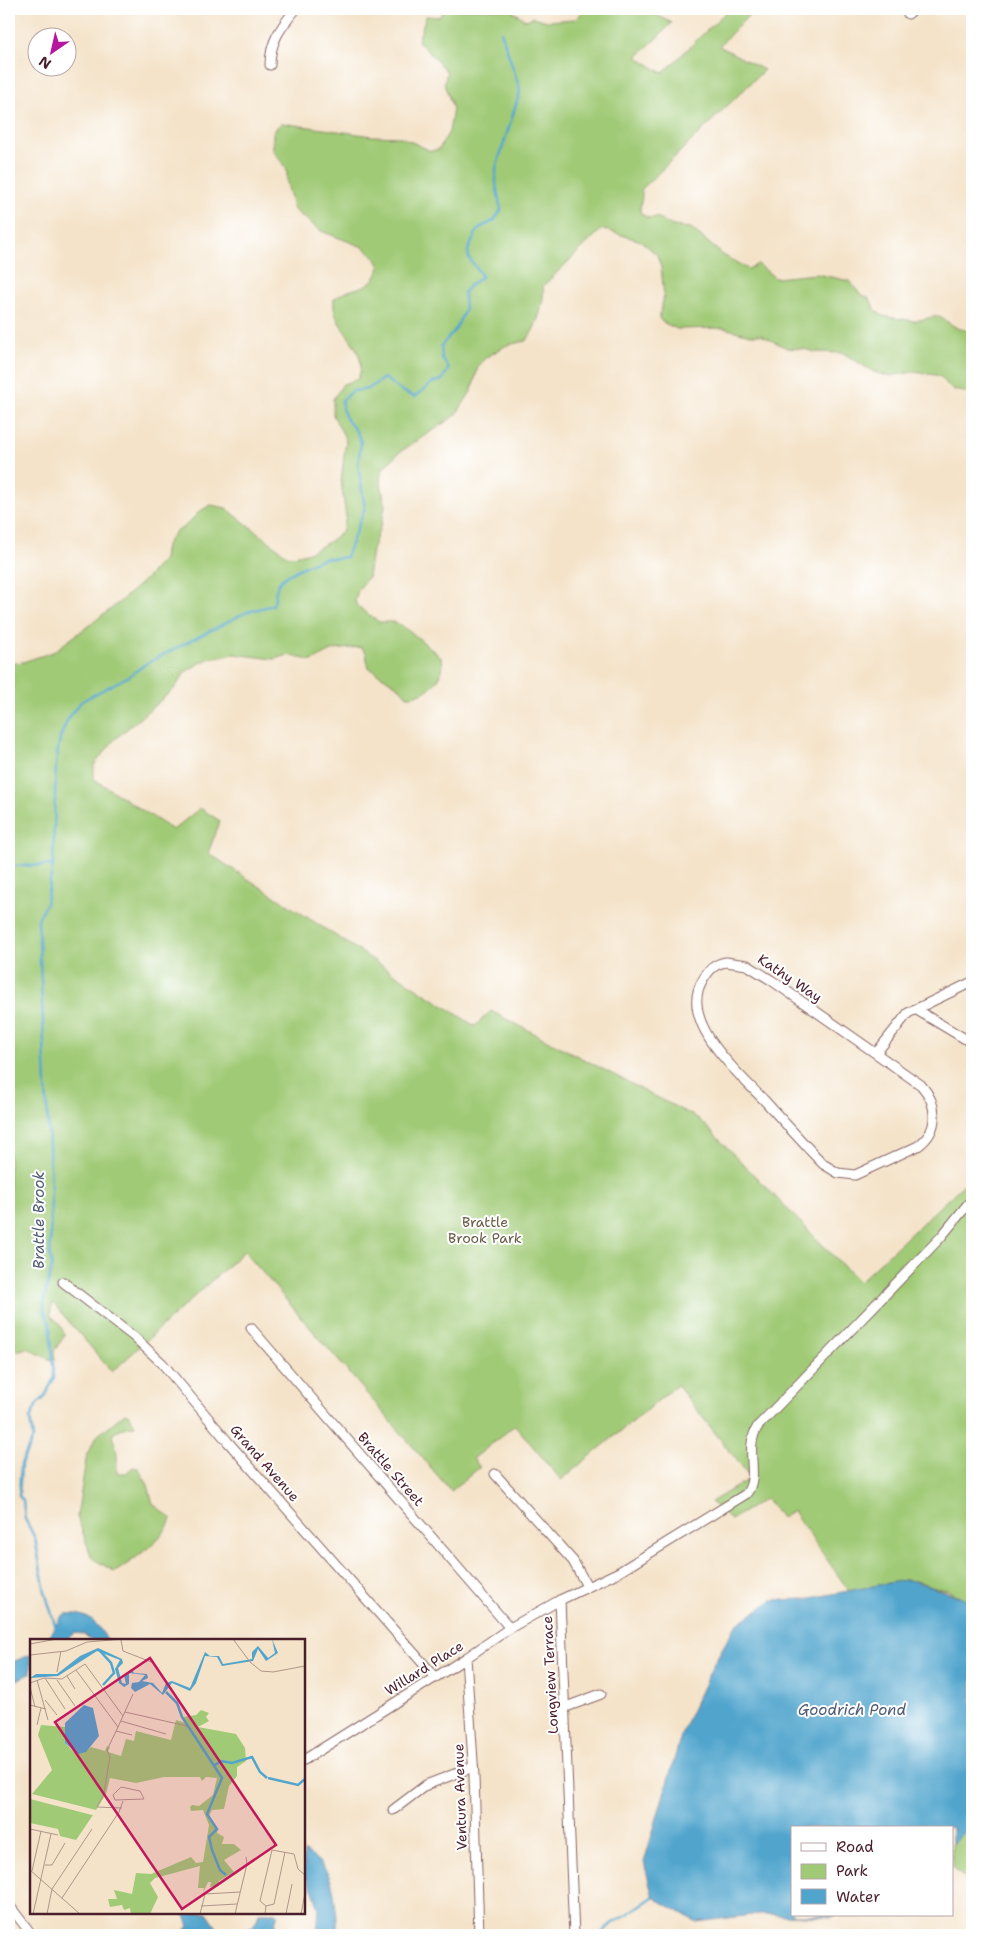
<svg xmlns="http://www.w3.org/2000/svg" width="981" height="1944" font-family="'Shantell Sans',sans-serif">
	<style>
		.green { fill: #a0ca76; stroke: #757450 }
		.water { fill: #51a5cd; stroke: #4e627c }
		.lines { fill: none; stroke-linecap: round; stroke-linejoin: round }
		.stream { stroke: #51a5cd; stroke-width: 2.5 }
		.street-casing { stroke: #866462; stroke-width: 11 }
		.street { stroke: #fff; stroke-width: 9 }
		.labels { text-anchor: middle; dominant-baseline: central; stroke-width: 4; stroke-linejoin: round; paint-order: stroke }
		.street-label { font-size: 14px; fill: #4a1f2b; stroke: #fff }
		.park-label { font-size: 14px; fill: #685b45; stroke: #fff }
		.water-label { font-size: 15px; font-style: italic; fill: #4d5b74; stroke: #fff }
		.inset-river { fill: none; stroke: #51a5cd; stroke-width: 2.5 }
		.inset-road { fill: none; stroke: #b0958a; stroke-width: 1 }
		.view { fill: #c2185b; fill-opacity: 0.15; stroke: #c2185b; stroke-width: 2.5 }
		.inset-edge { fill: none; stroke: #4a1f2b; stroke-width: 2.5 }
	</style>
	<rect width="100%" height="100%" fill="#fff"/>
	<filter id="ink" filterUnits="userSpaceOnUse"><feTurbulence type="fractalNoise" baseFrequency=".02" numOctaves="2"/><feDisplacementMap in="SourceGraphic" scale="10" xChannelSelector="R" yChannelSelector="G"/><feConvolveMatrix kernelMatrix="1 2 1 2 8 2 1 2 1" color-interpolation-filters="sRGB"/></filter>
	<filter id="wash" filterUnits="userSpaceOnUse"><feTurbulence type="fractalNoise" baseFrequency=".0096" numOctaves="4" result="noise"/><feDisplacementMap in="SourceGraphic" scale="20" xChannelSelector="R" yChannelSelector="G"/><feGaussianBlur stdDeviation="1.12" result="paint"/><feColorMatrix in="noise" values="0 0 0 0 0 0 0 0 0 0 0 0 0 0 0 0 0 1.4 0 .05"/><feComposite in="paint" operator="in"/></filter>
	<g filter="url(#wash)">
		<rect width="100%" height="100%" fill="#f4e3c9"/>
		<!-- green -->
		<g class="green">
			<path d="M 447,9 L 509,9 L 526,20 L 534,17 L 547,21 L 576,19 L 585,9 L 645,9 L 672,23 L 637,57 L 663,73 L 729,9 L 738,9 L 749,15 L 719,46 L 764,70 L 641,190 C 644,199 638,206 641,214 L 649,218 L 657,217 L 673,226 L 691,228 L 723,255 L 748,269 L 758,264 L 775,278 L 816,274 L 836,278 L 849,281 L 861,295 L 869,298 L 875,309 L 882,316 L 914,321 L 938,316 L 957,328 L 972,332 L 972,394 L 951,389 L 941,377 L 936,375 L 913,372 L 890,376 L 884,375 L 874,372 L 843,353 L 815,352 L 804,349 L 787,348 L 761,335 L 750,335 L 724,328 L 677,329 L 662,322 L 659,318 L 664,296 L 661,267 L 657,255 L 641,241 L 602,229 L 543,286 C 545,302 537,328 526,341 L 507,345 L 485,358 L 478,367 L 472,390 L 456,415 L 400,452 L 384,467 L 380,478 L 385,505 L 382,522 L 372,550 L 368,577 L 358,590 L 355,602 L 358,607 L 379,622 L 395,622 L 410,631 L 441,657 C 449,677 425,697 407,696 L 400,688 L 368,667 L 366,652 L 360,647 L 334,650 L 312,661 L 289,655 L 274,659 L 234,654 L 208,659 L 195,666 L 185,672 L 175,688 L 114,740 L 94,765 L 94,779 L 173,830 L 200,808 L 220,821 L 208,853 L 475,1026 L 491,1011 L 699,1119 L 859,1282 L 965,1183 L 972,1180 L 972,1604 L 947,1590 L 931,1587 L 921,1582 L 905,1580 L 849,1591 L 793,1511 L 781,1518 L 766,1498 L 731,1520 L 711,1502 L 751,1478 L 677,1385 L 561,1480 L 515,1425 L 473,1459 L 480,1467 L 451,1491 L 244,1251 L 112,1372 L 53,1303 L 50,1315 L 59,1323 L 65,1335 L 54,1351 L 55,1359 L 51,1360 L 27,1348 L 9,1353 L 9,664 L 23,662 L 53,652 L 111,609 L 145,580 L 164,559 L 166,545 L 175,532 L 184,527 L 200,511 L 211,505 L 226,508 L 288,556 C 308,556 327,544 342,532 L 346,517 L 341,482 L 346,440 L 333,415 L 333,399 L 343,384 L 358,379 C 372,346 330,331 334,299 C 353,284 371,293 380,267 L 375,257 L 363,247 L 321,231 L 294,210 L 287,183 L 287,170 L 273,150 L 273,132 L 281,123 L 372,136 L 401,137 L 431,151 L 439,149 L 449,132 L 453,109 L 444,83 L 447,72 L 418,41 L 426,16 L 438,17 Z"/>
			<path d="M 125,1413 L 130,1415 L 135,1426 C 126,1427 117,1428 112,1436 L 117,1450 L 117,1473 L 126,1473 L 133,1467 L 138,1468 L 148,1485 L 153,1504 L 171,1518 C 168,1536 131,1562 115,1572 L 92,1558 L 77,1517 L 87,1454 L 97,1436 Z"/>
			<polygon points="972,1822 972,1885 952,1867 952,1845"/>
		</g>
		<!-- water -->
		<g class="water">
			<path d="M 905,1580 C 916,1580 922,1584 931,1587 C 948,1593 957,1594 972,1604 L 972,1824 L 952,1845 L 952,1828 L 792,1828 L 792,1915 L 837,1915 L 832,1917 L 760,1914 L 697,1922 L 653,1897 L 644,1862 L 683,1729 L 715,1661 L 736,1625 L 772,1600 L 806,1599 Z"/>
			<path d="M 65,1614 C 87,1612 97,1622 107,1640 L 91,1640 L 84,1634 L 74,1633 L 66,1640 L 48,1640 L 60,1618 Z"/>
			<polygon points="31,1655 31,1673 9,1684 9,1663"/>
			<path d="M 304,1852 C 325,1861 333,1879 335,1901 C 336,1913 339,1922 336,1935 L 317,1935 L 319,1909 L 313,1891 L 304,1874 Z"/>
			<path d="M 184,1913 L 207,1913 L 222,1935 C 239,1934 255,1931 259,1913 L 278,1913 L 272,1935 L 180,1935 L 189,1926 Z"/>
		</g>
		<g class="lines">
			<!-- stream -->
			<g class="stream">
				<polyline points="9,866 53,865"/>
				<path d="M 56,1628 L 45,1592 L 35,1538 L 25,1519 L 23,1500 L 19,1496 L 21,1464 L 33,1438 L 30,1419 L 37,1404 L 44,1398 L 54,1378 L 50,1323 C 33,1300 58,1274 50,1257 L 51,1187 L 38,919 L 46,903 L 53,865 L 56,763 L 60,738 L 67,721 L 75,709 L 82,701 L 129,676 L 147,663 L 247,612 L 273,605 C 277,597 274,590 279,583 C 283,575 318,559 327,558 C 334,558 339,559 346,557 L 365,508 L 358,465 L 361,442 L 357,432 L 347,420 L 342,409 L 342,400 L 353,391 L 368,389 L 384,378 L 402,391 L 415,397 L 432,383 L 442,380 L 449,368 L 442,359 L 441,346 L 455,330 L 465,310 L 464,292 L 468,287 L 482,276 L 469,258 L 468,251 L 476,233 L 481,227 L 494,221 L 501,210 L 496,184 L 496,168 L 520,92 L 519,86 L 501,32"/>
				<polyline points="600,1935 608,1927 653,1897"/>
			</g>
		</g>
	</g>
	<g filter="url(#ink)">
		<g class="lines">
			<!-- street casing -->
			<g class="street-casing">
				<g id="street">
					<polyline points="908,14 914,9"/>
					<path d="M 270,65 C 270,41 281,27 296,9"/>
					<path d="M 726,962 L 747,965 L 771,980 L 921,1085 C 938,1104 940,1130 918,1146 L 855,1175 L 838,1173 L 823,1164 C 803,1143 784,1122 764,1100 C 739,1074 677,1021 703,980 C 709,970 714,964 726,962 Z"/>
					<polyline points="915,1009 972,1043"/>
					<polyline points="877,1052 908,1013 972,982"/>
					<polyline points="63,1282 134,1337 162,1363 228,1442 435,1677"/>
					<polyline points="251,1328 510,1628"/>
					<polyline points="495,1474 573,1561 587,1586"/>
					<polyline points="466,1658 474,1776 479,1935"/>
					<polyline points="566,1707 601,1694"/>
					<polyline points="304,1760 466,1658 510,1628 560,1600"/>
					<polyline points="393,1810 426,1785 473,1767"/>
					<polyline points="9,1905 32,1935"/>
					<path d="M 574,1935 L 560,1600 L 619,1572 L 746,1494 C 761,1475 743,1449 758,1426 L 941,1237 L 972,1199"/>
				</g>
			</g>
			<!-- street -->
			<use href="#street" class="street"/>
		</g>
	</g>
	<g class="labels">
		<!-- street labels -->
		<g class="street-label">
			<text transform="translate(790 978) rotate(34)">Kathy Way</text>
			<text transform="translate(265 1463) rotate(49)">Grand Avenue</text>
			<text transform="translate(391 1469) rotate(49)">Brattle Street</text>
			<text transform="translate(424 1668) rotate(-32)">Willard Place</text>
			<text transform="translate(550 1675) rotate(-93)">Longview Terrace</text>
			<text transform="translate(460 1797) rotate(-92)">Ventura Avenue</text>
		</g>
		<!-- park labels -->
		<g class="park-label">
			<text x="485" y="1222">Brattle<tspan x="485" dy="16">Brook Park</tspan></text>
		</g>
		<!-- water labels -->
		<g class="water-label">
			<text transform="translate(39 1220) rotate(-90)">Brattle Brook</text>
			<text x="852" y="1710">Goodrich Pond</text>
		</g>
	</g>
	<!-- overview -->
	<g transform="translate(30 1639)">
		<rect width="275" height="275" fill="#f4e3c9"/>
		<path d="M 171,71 L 179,74 L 176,78 L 179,82 L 168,88 L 206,95 L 215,109 L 216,122 L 207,128 L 207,137 L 199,147 L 194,170 L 182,171 L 179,177 L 188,190 L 187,194 L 194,198 L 192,205 L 204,205 L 211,211 L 194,221 L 204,233 L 189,242 L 189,247 L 180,248 L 181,243 L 178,243 L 173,254 L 174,249 L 168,249 L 170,227 L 125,239 L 120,244 L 128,258 L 120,275 L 101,275 L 100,269 L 94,271 L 92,266 L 80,268 L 78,260 L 87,260 L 84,251 L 102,255 L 106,234 L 121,235 L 161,218 L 166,224 L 173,223 L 179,186 L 173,171 L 161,172 L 160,168 L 162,166 L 169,167 L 183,156 L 187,139 L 176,138 L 172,142 L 170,138 L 134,138 L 106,144 L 80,139 L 76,155 L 66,171 L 2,155 L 22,131 L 8,96 L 11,86 L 35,88 L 35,104 L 46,115 L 55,113 L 61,108 L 75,112 L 77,107 L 80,108 L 78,113 L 91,117 L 96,100 L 104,102 L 106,92 L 141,101 L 146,81 L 156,84 L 153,78 L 166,76 ZM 0,160 L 62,176 L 63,176 L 46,201 L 30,197 L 28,190 L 0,184 Z" fill="#a0ca76"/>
		<path d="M 242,0 L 248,14 L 236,22 L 228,10 L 223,22 L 192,27 L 187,18 L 175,17 L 166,44 L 160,52 L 142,44 L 133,56 L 120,45 L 105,53 L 101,49 L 102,44 L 109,43 L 115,36 L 99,34 L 99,45 L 94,48 L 89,44 L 85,30 L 90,21 L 67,12 L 28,37 L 0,39 L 6,35 L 27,35 L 50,17 L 68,9 L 92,20 L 93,24 L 88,29 L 92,44 L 96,45 L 94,36 L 102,30 L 104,34 L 117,35 L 118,39 L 112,42 L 123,44 L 132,54 L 136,44 L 142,42 L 160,49 L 175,13 L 180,17 L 189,17 L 193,25 L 222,20 L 222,13 L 228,7 L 238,19 L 245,14 ZM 54,66 L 63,69 L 69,97 L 56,113 L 48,115 L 35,104 L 35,84 Z" fill="#51a5cd"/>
		<path class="inset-river" d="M 70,12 L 81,24 L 84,34 L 73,46M 136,53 L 147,64 L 152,78 L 192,139 L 177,175 L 187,190 L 179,198 L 182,211 L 190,231 L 196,236M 185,126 L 191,122 L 202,124 L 222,118 L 230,133 L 237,139M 238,139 L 268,146 L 275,140"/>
		<path class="inset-road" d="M 203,0 L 220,23 L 231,32 L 243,33 L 275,27M 91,1 L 93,12 L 124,24M 0,5 L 27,0M 0,16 L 36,12 L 57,3 L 94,0M 46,31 L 88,88 L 77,111 L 80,118 L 74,154 L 67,168 L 92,169M 27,33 L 31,12M 37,37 L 45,50M 15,39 L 35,70M 7,41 L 18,81M 27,41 L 45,67M 0,44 L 14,39 L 32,40 L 55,25 L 93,77M 0,48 L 5,68M 15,61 L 27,76M 0,66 L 16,70M 95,73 L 157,87M 91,82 L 136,95M 7,86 L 11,69M 88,88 L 103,55M 86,92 L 102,96M 91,148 L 110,152 L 114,160 L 85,161 L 83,156 ZM 0,190 L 28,196M 15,226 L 22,226 L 35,204M 0,231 L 50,275M 2,232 L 11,192M 32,259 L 89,173 L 93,162M 171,267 L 207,265M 236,267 L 230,262 L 242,211 L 264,215 L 268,230 L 275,236M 3,275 L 21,195M 17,275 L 22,250 L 62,190M 170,275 L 175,255 L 210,253M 205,275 L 217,225 L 216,218M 235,275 L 236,267 L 244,265 L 255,213M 256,275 L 262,245M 271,275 L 275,254"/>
		<path class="view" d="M 120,19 L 246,206 L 152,270 L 25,83 Z"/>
		<rect width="275" height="275" class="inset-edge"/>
	</g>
	<!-- margin -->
	<rect width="981" height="1944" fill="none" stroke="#fff" stroke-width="30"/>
	<!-- legend -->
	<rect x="791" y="1826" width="162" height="90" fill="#ffffff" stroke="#b7a5aa"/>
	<rect x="801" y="1843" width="25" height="8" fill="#ffffff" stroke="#b7a5aa"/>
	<text x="836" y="1852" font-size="15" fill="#4a1f2b">Road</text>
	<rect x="801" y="1864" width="25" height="15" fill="#a0ca76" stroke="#b7a5aa"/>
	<text x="836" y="1876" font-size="15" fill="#4a1f2b">Park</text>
	<rect x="801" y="1889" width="25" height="15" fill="#51a5cd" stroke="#b7a5aa"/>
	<text x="836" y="1902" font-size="15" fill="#4a1f2b">Water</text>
	<!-- north arrow -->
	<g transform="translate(52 52) rotate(214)"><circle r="24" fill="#ffffff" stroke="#b7a5aa"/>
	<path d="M0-4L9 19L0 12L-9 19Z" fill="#b5179e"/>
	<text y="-8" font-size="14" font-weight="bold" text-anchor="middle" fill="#4a1f2b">N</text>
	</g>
</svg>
